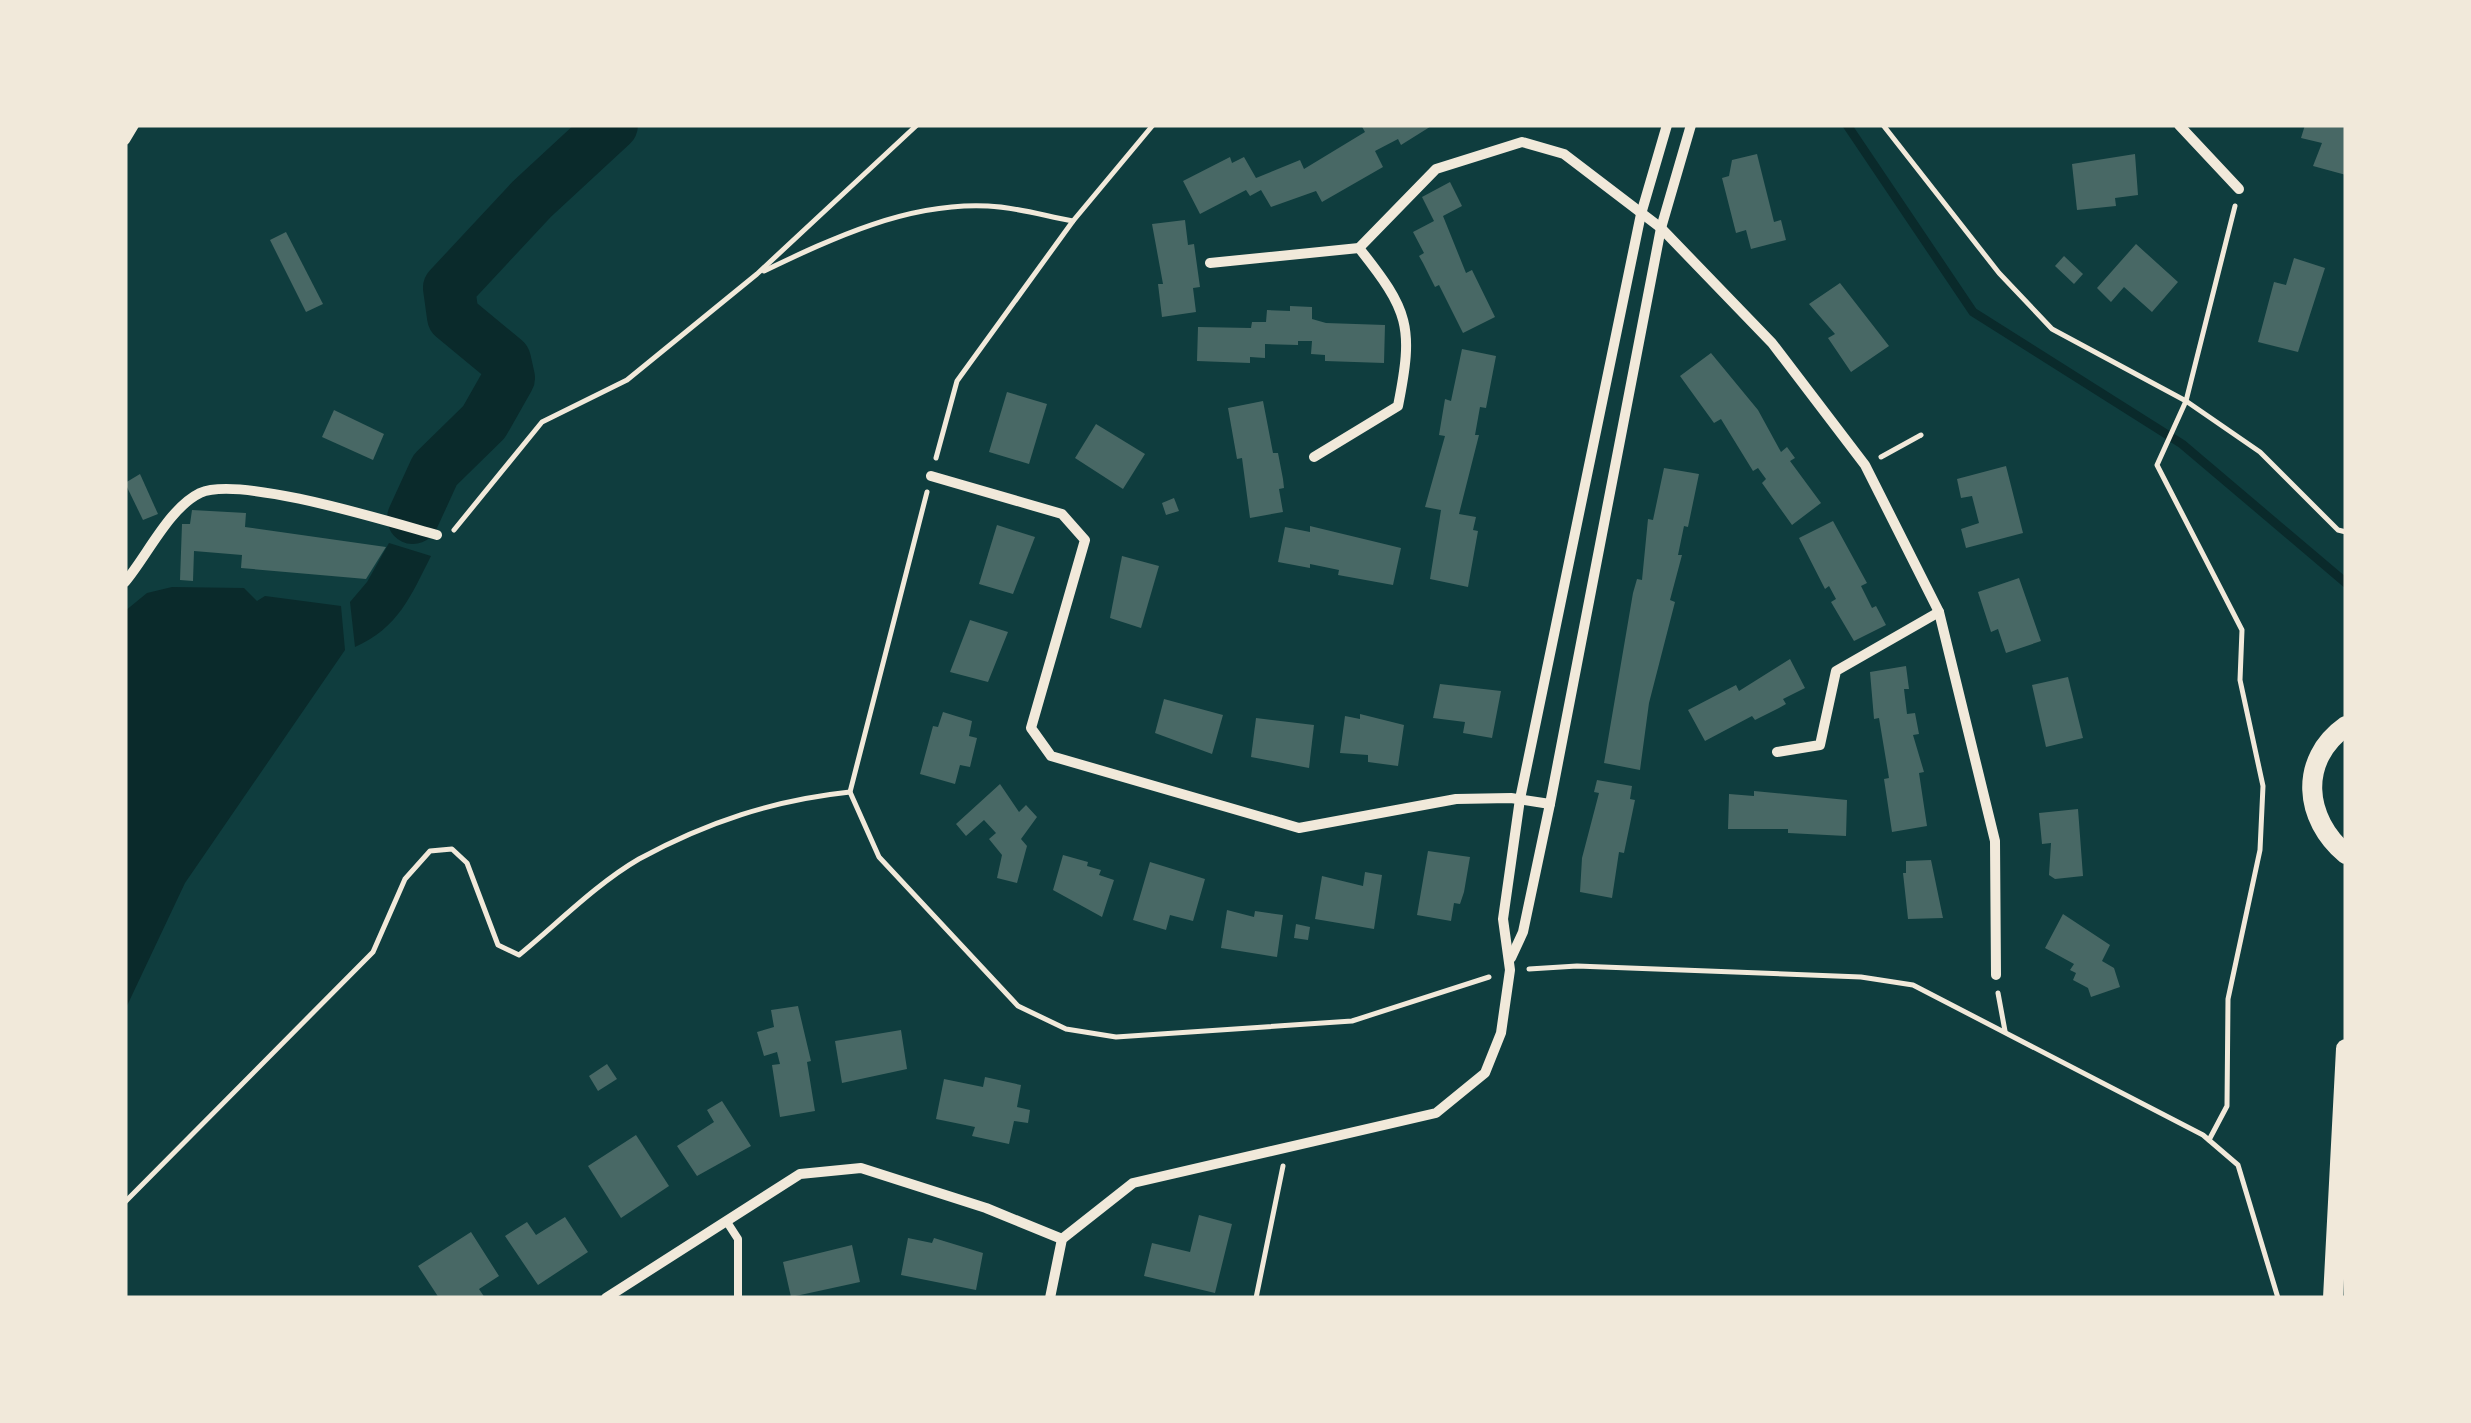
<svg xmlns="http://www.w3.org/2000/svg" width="2471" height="1423" font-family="Signika,sans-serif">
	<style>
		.water { fill: #0a2a2b }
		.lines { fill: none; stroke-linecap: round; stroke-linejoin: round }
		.stream { stroke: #0a2a2b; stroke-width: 9 }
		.river { stroke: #0a2a2b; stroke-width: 52 }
		.building { fill: #486865 }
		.path { stroke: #f1e9da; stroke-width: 5 }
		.service { stroke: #f1e9da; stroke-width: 8 }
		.minor { stroke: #f1e9da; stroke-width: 10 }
		.secondary { stroke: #f1e9da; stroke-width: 20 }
	</style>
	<rect width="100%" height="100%" fill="#0f3d3e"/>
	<!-- water -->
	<g class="water">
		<path d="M 622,125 L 632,125 L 619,144 L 559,189 L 457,290 L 458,304 L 514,358 C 527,406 475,435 448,466 C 435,482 428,503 420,522 L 413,518 L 435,470 L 484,422 L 509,378 L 505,360 L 453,317 L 449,288 L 532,199 L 615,138 Z"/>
		<path d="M 389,543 L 431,556 C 411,596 398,628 355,647 L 350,602 L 367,582 Z"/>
		<polygon points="172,587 244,588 257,601 265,596 341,606 345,650 185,883 125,1010 125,611 147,593"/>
	</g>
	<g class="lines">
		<!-- stream -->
		<polyline class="stream" points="1847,125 1973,312 2182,444 2346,583"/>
		<!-- river -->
		<polyline class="river" points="413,518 435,470 484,422 509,378 505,360 453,317 449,288 532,199 612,125"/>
	</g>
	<!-- building -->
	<g class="building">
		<polygon points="1361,125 1433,125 1401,145 1398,139 1375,151 1383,167 1322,202 1316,191 1271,207 1261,190 1250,196 1246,190 1200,214 1183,181 1230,157 1232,163 1244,157 1256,178 1300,160 1304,169 1365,132"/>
		<polygon points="2305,125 2346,125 2346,175 2313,166 2322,143 2301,138"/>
		<polygon points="1757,154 1774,222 1781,220 1786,240 1751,249 1746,230 1736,233 1722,178 1729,176 1732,160"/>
		<polygon points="2135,154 2138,195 2115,198 2116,206 2077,210 2072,164"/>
		<polygon points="1450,182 1462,206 1443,216 1466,273 1472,270 1495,317 1463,333 1439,285 1435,287 1423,263 1419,256 1424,253 1413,232 1434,221 1422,197"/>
		<polygon points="1185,220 1188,245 1194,244 1200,287 1193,288 1196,312 1162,317 1158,284 1163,284 1152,224"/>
		<polygon points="286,232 323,304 306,312 270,240"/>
		<polygon points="2136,244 2178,282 2152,312 2124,287 2111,302 2097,288"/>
		<polygon points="2064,256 2083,274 2074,284 2055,266"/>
		<polygon points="2294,258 2325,268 2298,352 2258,342 2274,282 2286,285"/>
		<polygon points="1840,283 1889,346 1851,372 1828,338 1835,334 1809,304"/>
		<polygon points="1290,306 1312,307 1312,319 1326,323 1385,325 1384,363 1325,361 1325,355 1311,354 1312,341 1298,341 1298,345 1265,344 1265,358 1250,357 1250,363 1197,361 1198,327 1251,328 1252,322 1266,322 1267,310 1290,311"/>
		<polygon points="1462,349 1496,356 1486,408 1480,407 1475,435 1479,435 1459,514 1476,517 1473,530 1478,531 1468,587 1430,579 1441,510 1425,507 1445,436 1439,435 1445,399 1451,401"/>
		<polygon points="1711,353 1758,410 1781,452 1787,447 1795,458 1790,461 1821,503 1792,525 1762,483 1766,479 1758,468 1753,471 1721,419 1714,423 1680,376"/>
		<polygon points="1007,392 1047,404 1029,464 989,452"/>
		<polygon points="1263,401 1273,453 1278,453 1283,479 1284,488 1279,489 1283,512 1250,518 1242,458 1237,459 1228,408"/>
		<polygon points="334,410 384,434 373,460 322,437"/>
		<polygon points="1096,424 1145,454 1123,489 1075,458"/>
		<polygon points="2006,466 2023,533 1966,548 1961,529 1979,523 1972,496 1961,498 1957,479"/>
		<polygon points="1664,468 1699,474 1688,527 1684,526 1678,555 1682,555 1670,600 1675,602 1649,703 1640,770 1604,763 1633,593 1637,579 1642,580 1648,519 1653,520"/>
		<polygon points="140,474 158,514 143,520 125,483"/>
		<polygon points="1174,498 1179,511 1166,515 1162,503"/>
		<polygon points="192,510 246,513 245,527 386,547 366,579 241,568 242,555 194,551 193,581 180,580 182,524 190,524"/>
		<polygon points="1833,521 1867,583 1861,586 1872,608 1876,606 1886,625 1854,641 1831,602 1836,599 1829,586 1825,589 1799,538"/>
		<polygon points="997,525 1035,537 1013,594 979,584"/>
		<polygon points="1310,526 1401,548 1393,585 1338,575 1339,570 1310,564 1310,568 1278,562 1285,527 1310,532"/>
		<polygon points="1122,556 1159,566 1141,628 1110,618"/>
		<polygon points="2019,578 2041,641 2006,653 1998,629 1991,632 1978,592"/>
		<polygon points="970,620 1008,632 988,682 950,672"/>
		<polygon points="1790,659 1805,688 1783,699 1786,704 1779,708 1755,720 1752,716 1705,741 1688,710 1736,685 1739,691"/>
		<polygon points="1906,666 1909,689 1904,689 1907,714 1915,713 1919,734 1913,735 1924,772 1919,773 1927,826 1892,832 1884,779 1889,778 1879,718 1874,719 1870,672"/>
		<polygon points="2068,677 2083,738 2046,747 2032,685"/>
		<polygon points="1440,684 1501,691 1492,738 1463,733 1465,722 1433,718"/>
		<polygon points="1164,699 1223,715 1212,754 1155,733"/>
		<polygon points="943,712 972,721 969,736 977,738 970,767 960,765 955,784 920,774 933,726 938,727"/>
		<polygon points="1360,714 1404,725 1398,766 1368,762 1368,755 1340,753 1345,716 1360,719"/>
		<polygon points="1256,718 1314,725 1309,768 1251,757"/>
		<polygon points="1597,780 1632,786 1630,799 1635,800 1624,853 1619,852 1612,898 1580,892 1582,858 1599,793 1594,792"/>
		<polygon points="1000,784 1019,812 1026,805 1037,817 1021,839 1027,846 1017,883 997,878 1002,855 989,839 996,833 984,820 966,836 956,824"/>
		<polygon points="1754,791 1847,800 1846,836 1788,833 1788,829 1728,829 1729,794 1754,796"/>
		<polygon points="2078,809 2083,876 2055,879 2049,875 2051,843 2042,844 2039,813"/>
		<polygon points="1428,851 1470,857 1464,892 1460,904 1454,903 1451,921 1417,915"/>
		<polygon points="1063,855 1088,862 1087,866 1101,870 1099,875 1114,880 1102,917 1053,890"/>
		<polygon points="1931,860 1943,918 1908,919 1903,873 1906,873 1906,861"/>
		<polygon points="1150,862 1205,879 1193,921 1170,915 1166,930 1133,920"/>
		<polygon points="1365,872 1382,875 1374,929 1315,919 1322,876 1363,886"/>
		<polygon points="1227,910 1254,917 1255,911 1283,915 1277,957 1221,948"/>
		<polygon points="2063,914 2110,945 2102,961 2114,968 2120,987 2091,997 2088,988 2073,980 2076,973 2070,970 2074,964 2045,948"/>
		<polygon points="1296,924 1310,927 1308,940 1294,938"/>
		<polygon points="798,1006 811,1061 807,1062 815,1111 780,1117 772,1065 780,1064 777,1052 764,1056 757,1032 774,1027 771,1010"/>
		<polygon points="901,1030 907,1069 842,1083 835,1041"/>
		<polygon points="607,1064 617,1079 598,1091 589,1076"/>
		<polygon points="985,1077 1021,1085 1017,1107 1030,1110 1028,1123 1014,1121 1009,1144 972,1136 975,1127 936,1119 944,1079 983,1087"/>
		<polygon points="722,1101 751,1146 697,1176 677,1146 714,1122 707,1110"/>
		<polygon points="636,1135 669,1186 621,1218 588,1166"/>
		<polygon points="1199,1215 1232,1224 1215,1293 1144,1276 1152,1243 1190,1252"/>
		<polygon points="565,1217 588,1252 538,1285 505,1236 527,1222 536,1235"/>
		<polygon points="471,1232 499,1276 479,1289 485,1298 439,1298 418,1266"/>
		<polygon points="908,1238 932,1243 934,1238 983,1253 976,1290 901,1275"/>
		<polygon points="852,1245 860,1282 791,1297 783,1262"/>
	</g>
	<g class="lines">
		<!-- path -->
		<g class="path">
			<polyline points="1883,125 1999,273 2052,329 2186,401 2260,452 2338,530 2346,532"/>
			<path d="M 764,271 C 833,238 908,202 988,206 C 1016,207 1045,216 1073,221"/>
			<polyline points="1881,457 1921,435"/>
			<polyline points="936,458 957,381 1073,221 1153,125"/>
			<polyline points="927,492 850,792 879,857 1018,1006 1066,1029 1116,1037 1352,1021 1489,977"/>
			<polyline points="454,530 542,422 627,380 757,274 917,125"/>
			<polyline points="1529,969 1577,966 1861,977 1913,985 2203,1135 2238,1165 2278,1298"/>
			<polyline points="1998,993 2005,1031"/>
			<polyline points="2209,1140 2227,1106 2228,999 2260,850 2263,786 2240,680 2242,630 2157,465 2186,401 2235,206"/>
			<path d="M 125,1202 L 373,952 L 405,879 L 430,851 L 452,849 L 467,863 L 498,945 L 519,955 C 557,924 596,884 639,859 C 707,822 774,800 850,792"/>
			<polyline points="1256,1298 1283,1166"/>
		</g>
		<!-- service -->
		<polyline class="service" points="727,1222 738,1239 738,1298"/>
		<!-- minor -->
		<g class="minor">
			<polyline points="2179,125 2239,189"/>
			<polyline points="125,140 134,125"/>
			<polyline points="1210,263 1359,248 1436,169 1522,142 1564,154 1661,228 1772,343 1865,465 1939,612 1995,841 1996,975"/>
			<path d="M 1314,457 L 1398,406 C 1414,326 1409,311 1359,248"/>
			<polyline points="931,476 1062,514 1085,540 1031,728 1051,756 1299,828 1456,799 1511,798 1550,804"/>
			<path d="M 125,582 C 147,556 169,508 200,493 C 240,475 390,522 437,535"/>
			<polyline points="1777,752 1820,745 1836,671 1939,612"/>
			<polyline points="1511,958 1523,932 1550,804 1661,228 1691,125"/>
			<polyline points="606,1298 800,1174 861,1168 986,1208 1062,1239"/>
			<polyline points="1050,1298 1062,1239 1133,1183 1436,1113 1485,1073 1501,1033 1510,970 1503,919 1520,799 1641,214 1667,125"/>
		</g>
		<!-- secondary -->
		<g class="secondary">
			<path d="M 2346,726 C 2298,760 2304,819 2346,854"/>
			<polyline points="2333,1298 2346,1049"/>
		</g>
	</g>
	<!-- border -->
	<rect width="2471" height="1423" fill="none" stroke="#f1e9da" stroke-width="255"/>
</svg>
